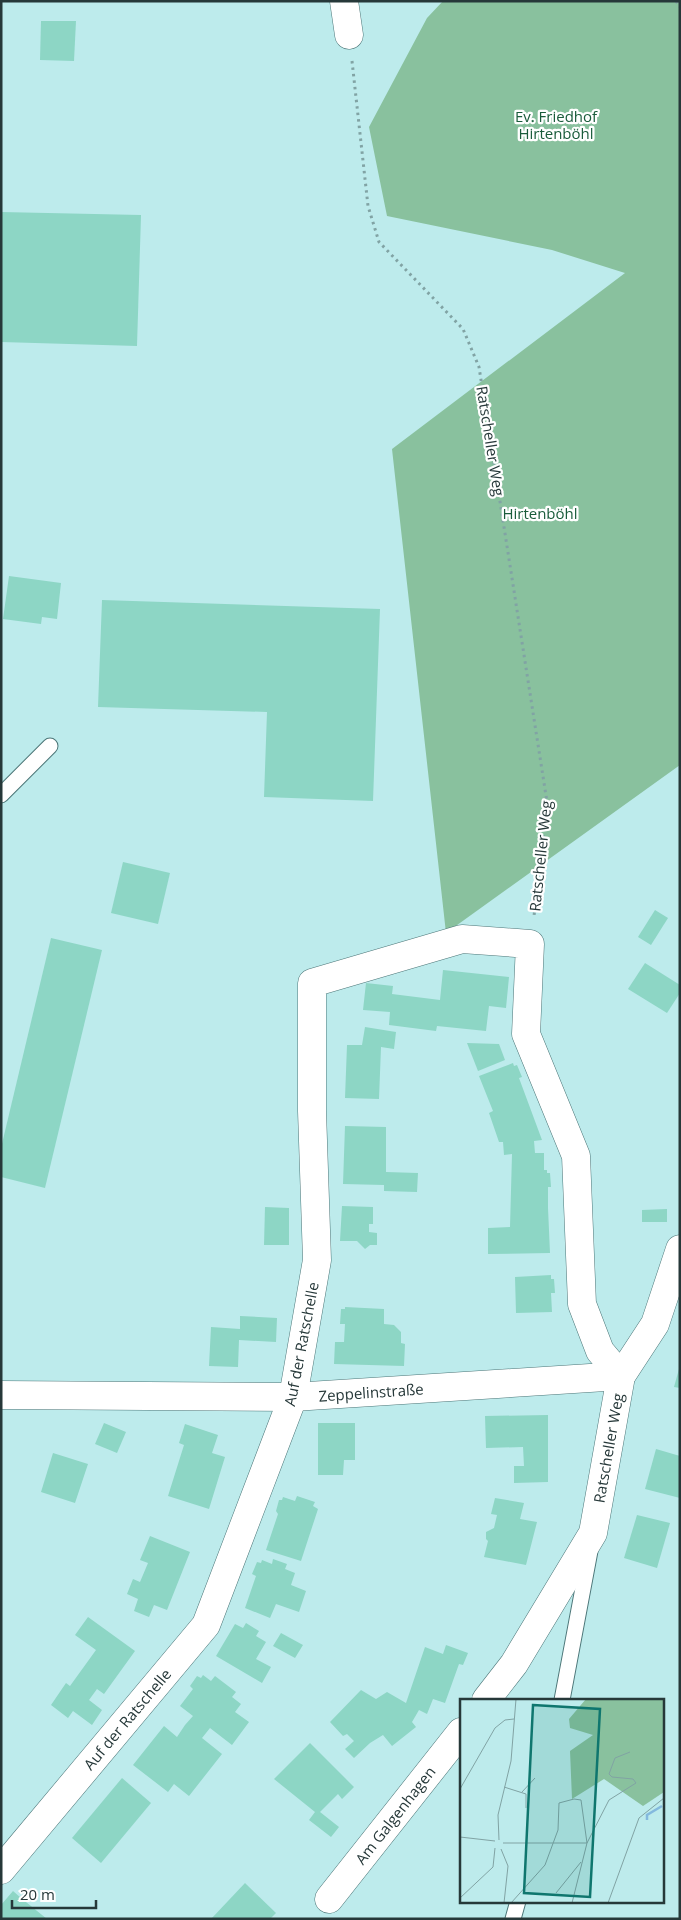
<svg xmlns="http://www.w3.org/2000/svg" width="681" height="1920" font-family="'Open Sans',sans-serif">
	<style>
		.green { fill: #89c19e }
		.building { fill: #8dd6c5 }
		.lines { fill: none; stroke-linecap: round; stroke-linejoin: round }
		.lane-casing { stroke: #4c7678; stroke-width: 17 }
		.street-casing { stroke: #4c7678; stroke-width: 29 }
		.path { stroke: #81a3a4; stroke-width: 3; stroke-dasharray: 2.5 4; stroke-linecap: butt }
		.lane { stroke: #fff; stroke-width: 15 }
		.street { stroke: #fff; stroke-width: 28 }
		.labels { text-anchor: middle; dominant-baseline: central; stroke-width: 4.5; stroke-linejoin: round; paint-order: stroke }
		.park-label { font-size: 15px; fill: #1a5c3b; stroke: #fff }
		.street-label { font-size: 15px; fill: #263839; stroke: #fff }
		.inset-river { fill: none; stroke: #84b9de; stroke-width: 2.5 }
		.inset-road { fill: none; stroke: #81a3a4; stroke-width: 1 }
		.view { fill: #0f766e; fill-opacity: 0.15; stroke: #0f766e; stroke-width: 2.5 }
		.inset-edge { fill: none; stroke: #263839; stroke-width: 2.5 }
	</style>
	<rect width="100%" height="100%" fill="#bdebec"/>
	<!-- green -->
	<polygon class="green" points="443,1 680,1 680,765 446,933 392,449 625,273 552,250 387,216 369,127 427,18"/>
	<!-- building -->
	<g class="building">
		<polygon points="41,21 76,21 74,61 40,60"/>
		<polygon points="1,212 141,215 137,346 1,342"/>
		<polygon points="9,576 61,583 57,619 42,617 41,624 3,619"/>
		<polygon points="102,600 380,609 373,801 264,797 267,712 98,707"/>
		<polygon points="123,862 170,873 158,924 111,913"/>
		<polygon points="655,910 668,918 651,945 638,937"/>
		<polygon points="51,938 102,950 45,1188 1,1177 1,1148"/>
		<polygon points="645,963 680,985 680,993 667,1013 628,989"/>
		<polygon points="443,970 509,977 506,1008 489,1006 486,1031 437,1026 436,1031 389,1025 390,1012 363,1010 366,983 393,986 392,994 440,1000"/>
		<polygon points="365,1027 396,1032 394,1049 381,1047 379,1099 345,1098 347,1045 362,1045"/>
		<polygon points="467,1043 499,1044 505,1060 478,1071"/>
		<polygon points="513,1063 514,1066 517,1065 522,1077 519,1078 542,1140 534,1141 535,1153 544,1153 544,1170 547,1170 547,1173 550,1173 551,1187 548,1187 548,1208 550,1253 488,1254 488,1228 510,1227 512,1154 504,1155 503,1142 499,1142 489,1113 493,1111 479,1076"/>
		<polygon points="345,1126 386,1127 386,1172 418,1173 417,1192 384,1191 384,1185 343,1184"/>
		<polygon points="342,1206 373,1207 373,1224 369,1224 369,1232 377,1233 377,1245 370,1245 365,1249 357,1241 340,1241"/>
		<polygon points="265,1207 289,1208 289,1245 264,1245"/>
		<polygon points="667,1209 667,1222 642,1222 642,1210"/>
		<polygon points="551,1275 551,1279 554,1279 555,1293 551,1293 552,1312 516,1313 515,1277"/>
		<polygon points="345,1307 384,1309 384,1324 394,1325 401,1332 401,1343 405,1344 404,1366 334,1364 335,1342 344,1342 345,1324 340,1324 341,1309 345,1309"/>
		<polygon points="240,1316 277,1318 276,1342 239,1340 238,1367 209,1366 211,1327 240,1329"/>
		<polygon points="679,1369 680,1369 680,1388 674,1387"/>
		<polygon points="548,1415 548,1482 514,1483 514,1466 524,1466 523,1447 486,1448 485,1416"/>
		<polygon points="104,1423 126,1432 117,1453 95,1444"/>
		<polygon points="318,1423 355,1423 355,1460 344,1460 343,1475 318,1475"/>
		<polygon points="185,1424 218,1435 212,1453 225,1457 209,1509 168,1496 184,1445 179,1443"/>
		<polygon points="656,1449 680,1456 680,1498 645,1489"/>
		<polygon points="53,1453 88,1464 75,1503 41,1492"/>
		<polygon points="297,1496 315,1502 313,1506 318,1509 301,1561 266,1550 278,1514 276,1511 279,1500 282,1500 283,1497 295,1501"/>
		<polygon points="495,1498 524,1503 520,1519 537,1522 526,1565 484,1557 488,1541 486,1539 486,1532 494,1528 497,1515 491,1514"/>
		<polygon points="637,1515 670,1523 657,1568 624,1558"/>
		<polygon points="150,1536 190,1552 167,1610 154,1605 149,1617 134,1611 138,1599 127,1594 133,1579 140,1582 148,1563 140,1560"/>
		<polygon points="273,1559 287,1564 285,1569 295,1573 291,1585 306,1591 299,1612 276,1604 270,1618 245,1608 256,1576 252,1574 257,1562 261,1563 262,1560 272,1564"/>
		<polygon points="88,1617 135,1651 104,1694 97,1689 89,1700 102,1710 92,1725 73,1711 68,1718 51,1705 66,1683 70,1686 96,1650 75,1635"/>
		<polygon points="246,1623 259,1631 256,1636 266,1642 256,1659 271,1667 262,1683 216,1656 235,1624 243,1628"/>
		<polygon points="281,1633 303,1645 295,1658 273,1646"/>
		<polygon points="446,1645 468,1653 463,1665 459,1664 445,1703 433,1699 427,1714 419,1710 412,1722 416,1727 392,1746 383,1735 370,1743 354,1758 345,1749 354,1741 347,1734 343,1736 330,1722 361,1690 376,1699 387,1692 406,1703 425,1647 443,1654"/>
		<polygon points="203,1675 211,1681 215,1676 236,1692 232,1697 241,1704 235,1712 249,1722 232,1745 210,1728 202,1738 222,1754 189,1796 174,1784 168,1792 133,1765 164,1726 177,1737 185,1725 193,1716 180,1706 193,1689 190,1686 197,1676 201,1678"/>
		<polygon points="310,1743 354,1787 342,1799 338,1794 320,1812 339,1827 331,1837 309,1820 315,1812 274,1779"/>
		<polygon points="122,1778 151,1803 101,1863 72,1838"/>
		<polygon points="245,1883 276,1913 270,1919 211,1919"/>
		<polygon points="13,1891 21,1898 47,1919 1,1919 1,1905"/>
	</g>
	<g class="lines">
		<!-- lane casing -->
		<g class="lane-casing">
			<g id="lane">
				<polyline points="1,795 50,746"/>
				<polyline points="562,1700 590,1551"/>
				<polyline points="513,1919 518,1901"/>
			</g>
		</g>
		<!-- street casing -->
		<g class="street-casing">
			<g id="street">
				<polyline points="344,1 349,35"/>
				<polyline points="1,1395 293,1397 621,1376"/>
				<polyline points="486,1700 514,1664 593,1533 621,1376 655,1324 680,1249"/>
				<polyline points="1,1870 206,1625 293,1397 317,1260 312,1111 312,983 462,939 530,944 526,1034 576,1156 582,1304 600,1351 621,1376"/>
				<polyline points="329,1899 461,1732"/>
			</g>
		</g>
		<!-- path -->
		<g class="path">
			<polyline points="676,1 680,7"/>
			<polyline points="352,61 368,206 379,242 463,329 479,367 547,802 534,916"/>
		</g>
		<!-- lane -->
		<use href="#lane" class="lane"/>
		<!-- street -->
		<use href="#street" class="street"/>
	</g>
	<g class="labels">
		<!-- park labels -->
		<g class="park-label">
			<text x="556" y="116">Ev. Friedhof<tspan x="556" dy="17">Hirtenböhl</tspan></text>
			<text x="540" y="513">Hirtenböhl</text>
		</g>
		<!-- street labels -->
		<g class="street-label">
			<text transform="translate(491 441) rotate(81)">Ratscheller Weg</text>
			<text transform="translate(540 856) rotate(-84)">Ratscheller Weg</text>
			<text transform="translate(301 1344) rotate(-79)">Auf der Ratschelle</text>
			<text transform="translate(371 1392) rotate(-4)">Zeppelinstraße</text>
			<text transform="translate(608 1448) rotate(-80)">Ratscheller Weg</text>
			<text transform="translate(127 1719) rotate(-50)">Auf der Ratschelle</text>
			<text transform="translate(395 1815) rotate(-52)">Am Galgenhagen</text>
		</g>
	</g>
	<!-- overview -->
	<g transform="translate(460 1699)">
		<rect width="204" height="204" fill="#bdebec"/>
		<path d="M 126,0 L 204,0 L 204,93 L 183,107 L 144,80 L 112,100 L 110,52 L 133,36 L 110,29 L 109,20 Z" fill="#89c19e"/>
		<path class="inset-river" d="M 187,121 L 187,116 L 202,107"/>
		<path class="inset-road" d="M 44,88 L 66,95 L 66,109M 0,90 L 35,29 L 45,21 L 54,20M 62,93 L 75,79M 0,138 L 35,142M 39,141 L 38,116 L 51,62 L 56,0M 43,144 L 127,144M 127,144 L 149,101 L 176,84 L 173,80 L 152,78 L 149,75 L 155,59 L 170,53M 41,150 L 48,167 L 44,204M 96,194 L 121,163M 0,199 L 33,168 L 35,149M 51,204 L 85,166 L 98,131 L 99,104 L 114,100 L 121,101 L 127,144 L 112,204M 148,204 L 179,119 L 204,99"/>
		<path class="view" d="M 73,6 L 140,10 L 130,198 L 64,194 Z"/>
		<rect width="204" height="204" class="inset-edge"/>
	</g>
	<!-- border -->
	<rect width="681" height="1920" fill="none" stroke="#263839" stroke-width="5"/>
	<!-- scale -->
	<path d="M12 1900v8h84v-8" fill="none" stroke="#263839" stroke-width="2.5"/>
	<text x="20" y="1900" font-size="15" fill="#263839" stroke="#ffffff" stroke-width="4" paint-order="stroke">20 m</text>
</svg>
